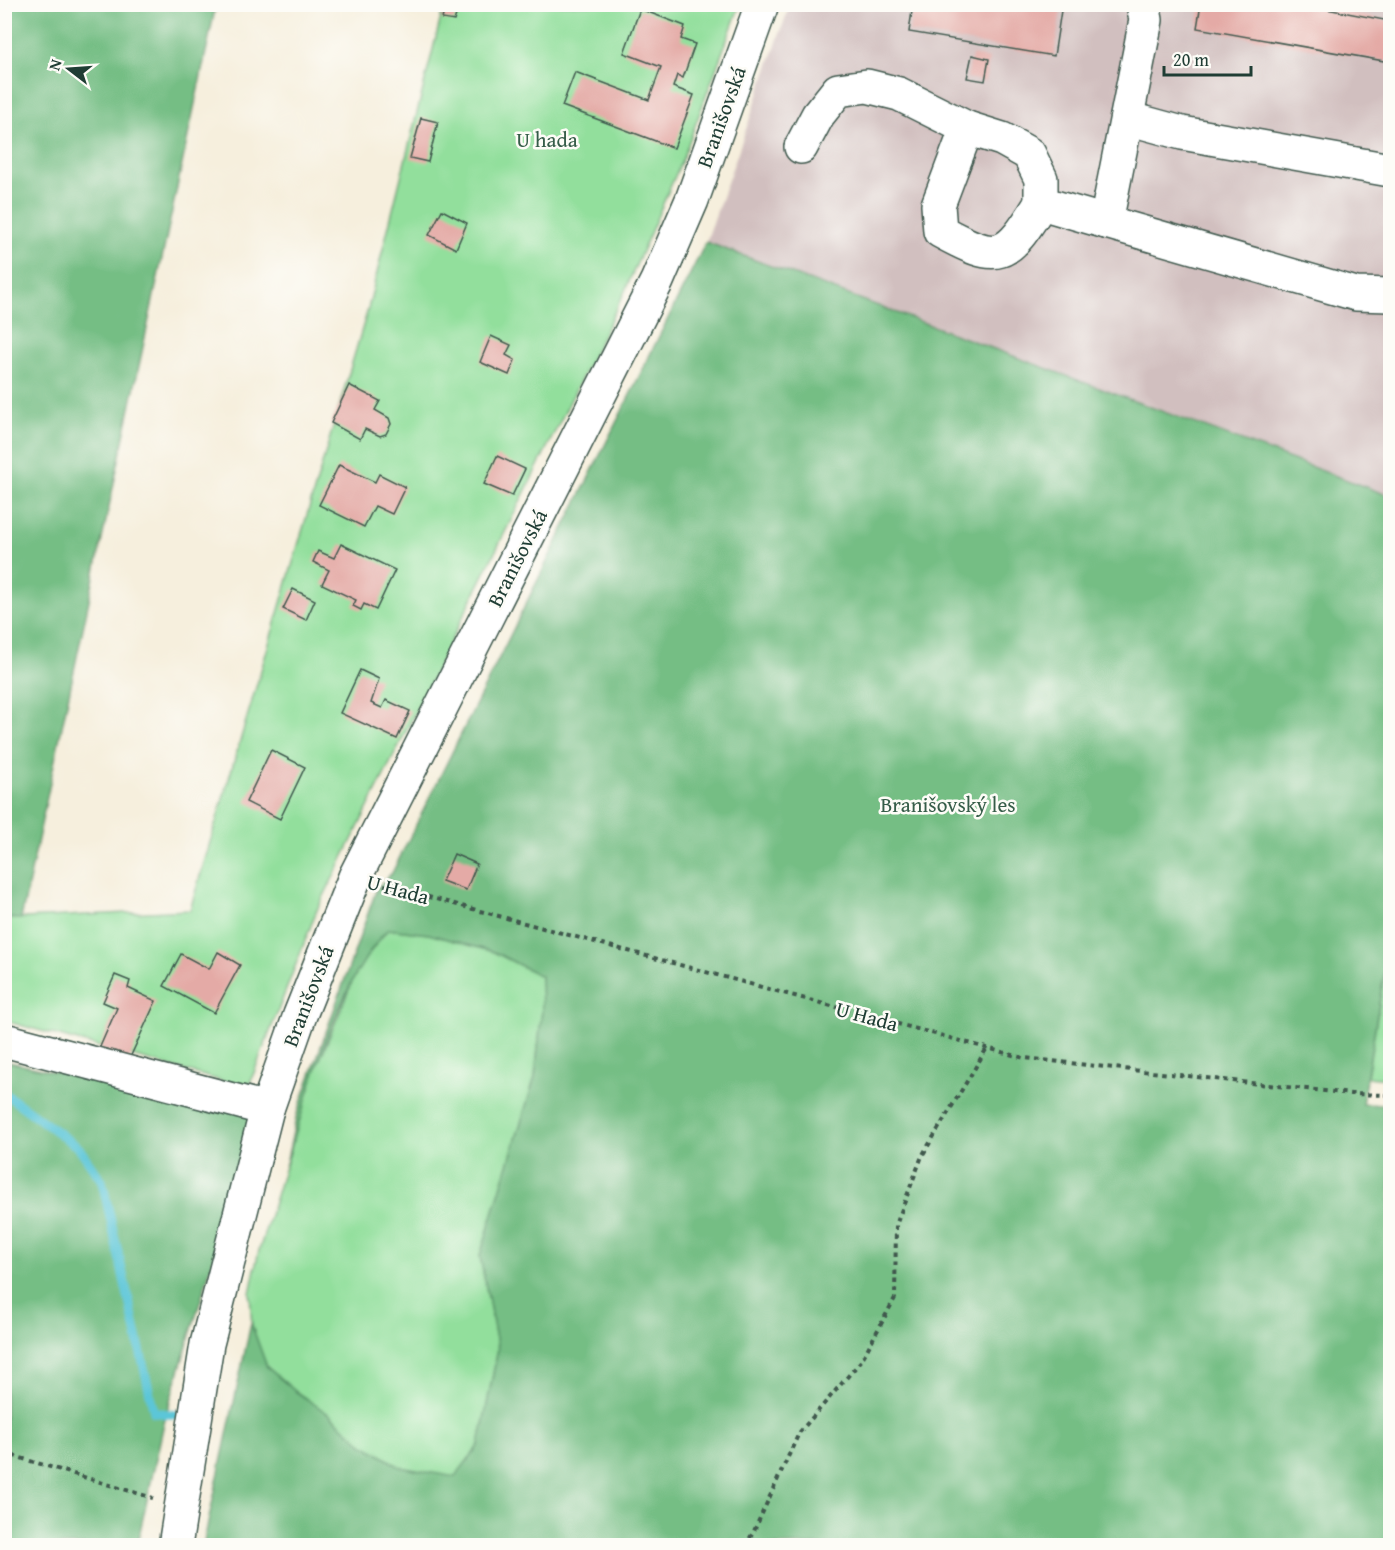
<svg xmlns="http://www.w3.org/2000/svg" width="1395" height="1550" font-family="'Gentium Book Plus',serif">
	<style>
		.industrial { fill: #d1bfbf }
		.green { fill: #92df9c; stroke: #588e68; stroke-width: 1.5 }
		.forest { fill: #75be84; stroke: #4a7e5c; stroke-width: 1.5 }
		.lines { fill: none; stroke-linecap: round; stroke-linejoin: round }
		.stream { stroke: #5cc6d8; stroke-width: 9 }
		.building { fill: #e4aaa6 }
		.minor-casing { stroke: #3f584d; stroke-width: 36 }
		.path { stroke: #3f584d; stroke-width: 4; stroke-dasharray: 4.5 4.5; stroke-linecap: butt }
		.minor { stroke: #fff; stroke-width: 33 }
		.labels { text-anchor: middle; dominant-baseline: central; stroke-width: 5; stroke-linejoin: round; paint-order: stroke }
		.street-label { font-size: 21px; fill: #1f3d34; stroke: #fdfcf7 }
		.park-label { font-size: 21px; fill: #365d49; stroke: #fdfcf7 }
	</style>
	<rect width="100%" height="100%" fill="#fdfcf7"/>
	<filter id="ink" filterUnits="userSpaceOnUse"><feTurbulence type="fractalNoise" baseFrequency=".0167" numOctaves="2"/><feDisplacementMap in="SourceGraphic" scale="12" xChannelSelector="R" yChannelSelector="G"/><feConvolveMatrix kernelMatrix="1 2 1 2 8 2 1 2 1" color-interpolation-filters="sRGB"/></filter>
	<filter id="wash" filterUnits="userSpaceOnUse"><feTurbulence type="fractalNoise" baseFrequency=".008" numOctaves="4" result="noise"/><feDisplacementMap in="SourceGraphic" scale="24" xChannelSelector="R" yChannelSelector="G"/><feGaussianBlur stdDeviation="1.35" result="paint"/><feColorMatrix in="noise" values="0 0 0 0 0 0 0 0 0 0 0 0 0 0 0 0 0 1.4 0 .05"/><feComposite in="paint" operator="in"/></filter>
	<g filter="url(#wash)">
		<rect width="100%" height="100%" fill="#f6efdd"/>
		<!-- industrial -->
		<polygon class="industrial" points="790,5 1390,5 1390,496 706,242"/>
		<!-- green -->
		<g class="green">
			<polygon points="444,5 740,5 683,158 624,293 317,910 248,1088 5,1021 4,919 190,910 368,309"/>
			<polygon points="388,929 429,934 494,952 541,976 542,1010 535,1077 480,1256 498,1349 479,1445 455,1478 400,1467 364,1445 330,1415 295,1391 267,1367 252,1329 250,1293 258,1254 313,1076 358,968"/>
			<polygon points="1390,939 1390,1079 1367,1077"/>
		</g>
		<!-- forest -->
		<g class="forest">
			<polygon points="5,4 216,5 21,919 4,918"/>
			<path d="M 706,242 L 1390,496 L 1390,939 L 1362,1104 L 1390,1105 L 1390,1545 L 203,1546 L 251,1323 L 267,1367 L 295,1391 L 330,1415 L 364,1445 L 400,1467 L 455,1477 L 479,1445 L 498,1349 L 480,1256 L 535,1077 L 542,1010 L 541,976 L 494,952 L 429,934 L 388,929 C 336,985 308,1094 285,1168 L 297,1114 L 377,888 L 392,873 Z"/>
			<polygon points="5,1061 257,1116 166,1414 137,1545 5,1546"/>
		</g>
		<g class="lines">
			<!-- stream -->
			<polyline class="stream" points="4,1093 79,1148 102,1181 154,1412 190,1417"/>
		</g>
		<g id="blocks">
			<!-- building -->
			<g class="building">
				<polygon points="446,4 465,4 463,14 457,12 454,21 442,19"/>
				<polygon points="913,4 1062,4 1054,56 909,32"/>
				<polygon points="1201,4 1300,4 1390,21 1390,62 1197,28"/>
				<polygon points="640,9 685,26 681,39 695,44 683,78 677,75 673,87 694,95 674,148 562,106 575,72 649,100 661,67 624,53"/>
				<polygon points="972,55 989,59 985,81 967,78"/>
				<polygon points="421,118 438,122 428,162 410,158"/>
				<polygon points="442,210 467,223 456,249 429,235"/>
				<polygon points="491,336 511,345 506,355 515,360 509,375 480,362"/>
				<polygon points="349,385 380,401 375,410 389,418 391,424 386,434 380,436 365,429 360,439 331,423"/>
				<polygon points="497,456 525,469 512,496 484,484"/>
				<polygon points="339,465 375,482 379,474 405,487 392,514 375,506 364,527 319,505"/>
				<polygon points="341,544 395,570 376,610 364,604 361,610 353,606 356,600 322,584 329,570 313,562 318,551 334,558"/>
				<polygon points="293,589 315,600 306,620 283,609"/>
				<polygon points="360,670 379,679 371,703 382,708 386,700 410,711 397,739 340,713"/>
				<polygon points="271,750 305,767 280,819 246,802"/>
				<polygon points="454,854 477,864 466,890 442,881"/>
				<polygon points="218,952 240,965 214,1013 164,986 181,954 209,969"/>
				<polygon points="115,975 130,981 128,988 156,1001 128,1062 99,1049 117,1008 103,1002"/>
			</g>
		</g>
	</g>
	<g filter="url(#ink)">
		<use href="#blocks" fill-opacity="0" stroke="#3f584d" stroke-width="1.5"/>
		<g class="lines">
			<!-- minor casing -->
			<g class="minor-casing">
				<g id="minor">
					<polyline points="1143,4 1146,20 1106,222 1356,294 1390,295"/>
					<polyline points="1127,118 1182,133 1390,170"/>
					<path d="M 967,128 L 938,205 L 940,231 C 1000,264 1006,259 1041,203 L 1106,222"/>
					<polyline points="801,147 818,115 838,90 867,86 899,94 967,128 1002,139 1029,154 1041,179 1041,203"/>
					<polyline points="4,1040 267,1109"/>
					<polyline points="175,1546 207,1344 267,1109 300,1015 355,877 657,281 692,200 762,4"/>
				</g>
			</g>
			<!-- path -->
			<g class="path">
				<polyline points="384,885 1024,1058 1351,1094 1390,1095"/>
				<polyline points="4,1453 153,1498"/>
				<polyline points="745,1546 754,1531 799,1433 861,1361 895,1298 896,1225 922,1156 987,1048"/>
			</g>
			<!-- minor -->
			<use href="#minor" class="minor"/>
		</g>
	</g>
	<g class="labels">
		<!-- street labels -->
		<g class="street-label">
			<text transform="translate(721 117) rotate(-70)">Branišovská</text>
			<text transform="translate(517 558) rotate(-63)">Branišovská</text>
			<text transform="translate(398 889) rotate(15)">U Hada</text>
			<text transform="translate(308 996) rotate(-69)">Branišovská</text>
			<text transform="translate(867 1016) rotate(15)">U Hada</text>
		</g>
		<!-- park labels -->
		<g class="park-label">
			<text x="547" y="139">U hada</text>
			<text x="948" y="804">Branišovský les</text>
		</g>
	</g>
	<!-- margin -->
	<rect width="1395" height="1550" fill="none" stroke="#fdfcf7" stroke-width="24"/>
	<!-- north arrow -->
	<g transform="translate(69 69) rotate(287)" stroke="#fdfcf7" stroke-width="4.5" paint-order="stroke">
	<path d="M0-4.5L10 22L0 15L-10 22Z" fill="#1f3d34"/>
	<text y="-9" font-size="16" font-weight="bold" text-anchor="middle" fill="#1f3d34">N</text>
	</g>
	<!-- scale -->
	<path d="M1164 66v9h87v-9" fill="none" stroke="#1f3d34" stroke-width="3"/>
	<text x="1173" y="66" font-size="18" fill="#1f3d34" stroke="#fdfcf7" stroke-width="4.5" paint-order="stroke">20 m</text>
</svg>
